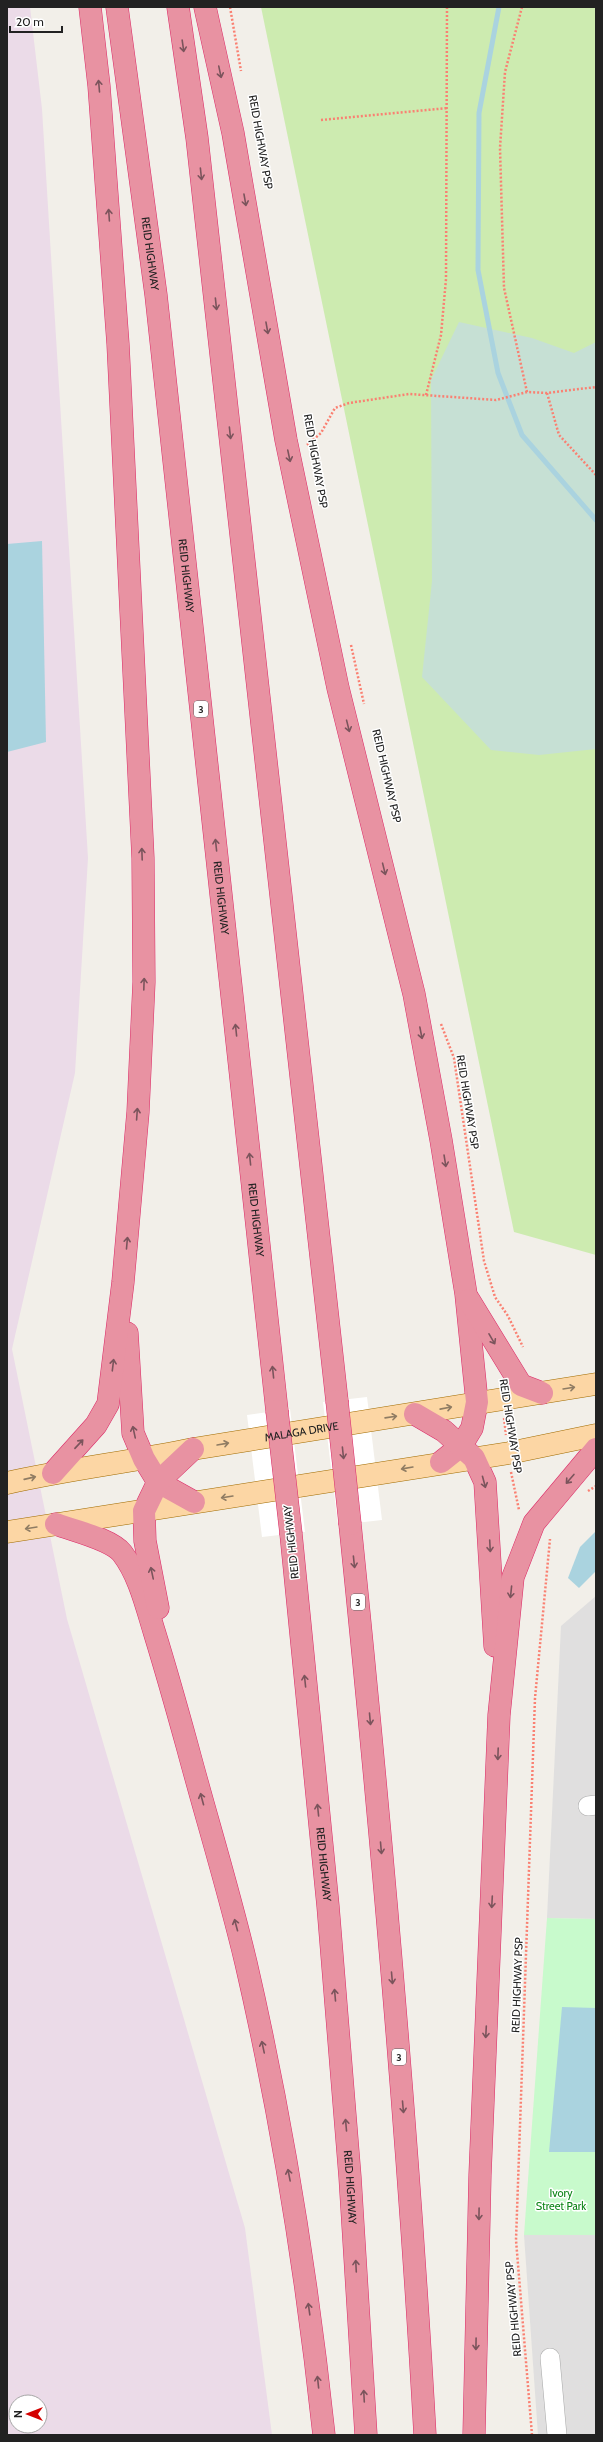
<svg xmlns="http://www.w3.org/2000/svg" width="603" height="2442" font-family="Cabin,sans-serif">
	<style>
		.residential { fill: #e0dfdf }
		.industrial { fill: #ebdbe8; fill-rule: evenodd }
		.grass { fill: #cdebb0 }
		.wetland { fill: #c6e0d4 }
		.park { fill: #c8facc }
		.water { fill: #aad3df }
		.pier { fill: #fff }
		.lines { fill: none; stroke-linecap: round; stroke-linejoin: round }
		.stream { stroke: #aad3df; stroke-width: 5 }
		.minor-casing { stroke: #a9a9a9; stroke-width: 20 }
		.major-casing { stroke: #a06b00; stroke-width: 23 }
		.highway-casing { stroke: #dc2a67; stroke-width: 23 }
		.path { stroke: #fa8072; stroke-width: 2.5; stroke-dasharray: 2 2; stroke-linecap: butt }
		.minor { stroke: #fff; stroke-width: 19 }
		.major { stroke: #fcd6a4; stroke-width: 22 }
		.highway { stroke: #e892a2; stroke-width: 22 }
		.highway-bridge-casing { stroke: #dc2a67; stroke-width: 23; stroke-linecap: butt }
		.highway-bridge { stroke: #e892a2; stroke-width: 22 }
		.oneway { stroke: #7b545c }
		.oneway2 { stroke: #8f7c63 }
		.labels { text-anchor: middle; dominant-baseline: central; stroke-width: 3; stroke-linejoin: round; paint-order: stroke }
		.shield { fill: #fff; stroke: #646464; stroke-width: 1 }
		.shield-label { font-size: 10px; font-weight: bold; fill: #222 }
		.street-label { font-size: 11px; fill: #222; stroke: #fff }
		.park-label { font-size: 11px; fill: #0c8416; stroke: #fff }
	</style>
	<rect width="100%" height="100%" fill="#f2efe9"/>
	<!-- residential -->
	<g class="residential">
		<polygon points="596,1596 596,1919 547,1918 561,1626"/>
		<polygon points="524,2235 596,2235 596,2435 538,2435"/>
	</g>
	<!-- industrial -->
	<path class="industrial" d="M 7,7 L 30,7 L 42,109 L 88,858 L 75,1073 L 12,1349 L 67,1619 L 245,2228 L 272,2435 L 7,2435 ZM 16,2402 L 40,2402 L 40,2426 L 16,2426 Z"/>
	<!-- grass -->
	<polygon class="grass" points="261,7 596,7 596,1255 514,1232"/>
	<!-- wetland -->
	<polygon class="wetland" points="459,322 532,338 574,353 596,342 596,749 539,755 491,750 422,677 432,581 431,380"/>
	<!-- park -->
	<polygon class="park" points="547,1918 596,1919 596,2235 524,2235"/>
	<!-- water -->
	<g class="water">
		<polygon points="42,541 46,742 7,752 7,544"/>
		<polygon points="596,1531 596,1571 579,1588 568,1578 580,1547"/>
		<polygon points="562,2007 596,2008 596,2152 549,2152"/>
	</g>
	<!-- pier -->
	<g class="pier">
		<polygon points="367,1397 382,1520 338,1525 323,1402"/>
		<polygon points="290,1409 305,1532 262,1537 247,1415"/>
	</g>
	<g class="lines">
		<!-- stream -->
		<polyline class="stream" points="499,7 479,113 478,270 498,373 522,435 596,520"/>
		<!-- minor casing -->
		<g class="minor-casing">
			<g id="minor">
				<polyline points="588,1806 596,1805"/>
				<polyline points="550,2358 557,2435"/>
			</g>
		</g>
		<!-- major casing -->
		<g class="major-casing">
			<g id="major">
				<path id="s1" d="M 7,1483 C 69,1469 131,1462 193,1449 L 596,1384"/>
				<polyline points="7,1532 509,1453 596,1435"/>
			</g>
		</g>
		<!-- highway casing -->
		<g class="highway-casing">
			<g id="highway">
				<path id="s2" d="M 117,7 L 156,295 L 277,1411"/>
				<polyline points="178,7 197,138 337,1401"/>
				<polyline points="205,7 233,133 286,440 338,688 414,994 441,1140 466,1294 477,1402 472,1428 461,1446 441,1462"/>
				<polyline points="469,1300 521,1385 542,1393"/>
				<polyline points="127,1333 133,1433 144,1459 158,1482 194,1502"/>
				<polyline points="415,1414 444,1431 474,1458 485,1482 495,1646"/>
				<polyline points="53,1473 96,1425 108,1404 123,1282 138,1112 144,982 143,858 118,344 99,86 90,7"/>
				<path d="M 56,1524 C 74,1531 111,1539 122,1553 C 139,1575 146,1605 154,1631 C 166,1670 177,1709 188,1749 C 207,1820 229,1891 246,1963 C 282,2119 307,2276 324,2435"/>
				<path d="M 350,1524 C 381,1827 408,2131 425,2435"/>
				<path id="s3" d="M 291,1534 L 328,1906 L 350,2177 L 366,2435"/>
				<polyline points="158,1608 145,1541 144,1511 158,1482 193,1449"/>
				<polyline points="474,2435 480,2175 499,1715 513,1577 534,1523 596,1449"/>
			</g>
		</g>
		<!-- path -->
		<g class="path">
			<polyline points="230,7 241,71"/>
			<polyline points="522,7 505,72 500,148 504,288 527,392"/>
			<polyline points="321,120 448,108"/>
			<polyline points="547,393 559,435 596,475"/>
			<polyline points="426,395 441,335 446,279 447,7"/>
			<polyline points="307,445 321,433 335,408 349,403 409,394 496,400 527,392 547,393 596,387"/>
			<polyline points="351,645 364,704"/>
			<polyline points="441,1024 454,1058 484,1261 495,1297 508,1316 523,1347"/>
			<polyline points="504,1418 506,1435"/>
			<polyline points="511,1472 519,1510"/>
			<polyline points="588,1491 596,1486"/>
			<polyline points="532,2435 516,2240 535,1698 550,1539"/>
		</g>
		<!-- minor -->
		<use href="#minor" class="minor"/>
		<!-- major -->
		<use href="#major" class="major"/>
		<!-- highway -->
		<use href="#highway" class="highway"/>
		<!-- highway-bridge casing -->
		<g class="highway-bridge-casing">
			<g id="highway-bridge">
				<polyline points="337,1401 350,1524"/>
				<polyline points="277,1411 291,1534"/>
			</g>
		</g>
		<!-- highway-bridge -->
		<use href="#highway-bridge" class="highway-bridge"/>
	</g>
	<!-- one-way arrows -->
	<defs><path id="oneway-shaft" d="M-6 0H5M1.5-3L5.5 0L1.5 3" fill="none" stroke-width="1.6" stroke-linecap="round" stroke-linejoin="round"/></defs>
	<g class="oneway">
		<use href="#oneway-shaft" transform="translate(183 46) rotate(82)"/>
		<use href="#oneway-shaft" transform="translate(220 72) rotate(78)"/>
		<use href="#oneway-shaft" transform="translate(99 86) rotate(-95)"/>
		<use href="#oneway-shaft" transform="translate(201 174) rotate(84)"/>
		<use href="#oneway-shaft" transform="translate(245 200) rotate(80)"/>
		<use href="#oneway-shaft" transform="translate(109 215) rotate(-94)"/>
		<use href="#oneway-shaft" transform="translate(216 304) rotate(84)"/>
		<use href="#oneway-shaft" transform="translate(267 328) rotate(80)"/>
		<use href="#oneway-shaft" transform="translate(230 433) rotate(84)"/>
		<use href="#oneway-shaft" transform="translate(289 456) rotate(78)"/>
		<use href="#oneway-shaft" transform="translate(348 726) rotate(76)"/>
		<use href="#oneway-shaft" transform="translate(216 845) rotate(-96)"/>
		<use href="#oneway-shaft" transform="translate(142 854) rotate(-92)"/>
		<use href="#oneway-shaft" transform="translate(384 869) rotate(76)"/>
		<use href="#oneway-shaft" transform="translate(144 984) rotate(-88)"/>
		<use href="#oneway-shaft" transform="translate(236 1030) rotate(-96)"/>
		<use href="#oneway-shaft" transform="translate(421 1033) rotate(79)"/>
		<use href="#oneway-shaft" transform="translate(137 1114) rotate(-86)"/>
		<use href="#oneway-shaft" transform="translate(250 1159) rotate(-96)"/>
		<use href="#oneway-shaft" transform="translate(445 1161) rotate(81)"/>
		<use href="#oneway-shaft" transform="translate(127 1243) rotate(-85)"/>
		<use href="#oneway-shaft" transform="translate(492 1339) rotate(60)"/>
		<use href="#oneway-shaft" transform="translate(113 1365) rotate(-83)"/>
		<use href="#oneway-shaft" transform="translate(273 1372) rotate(-96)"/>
		<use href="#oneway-shaft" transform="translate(134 1432) rotate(-102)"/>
		<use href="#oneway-shaft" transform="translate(79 1444) rotate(-47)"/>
		<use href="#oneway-shaft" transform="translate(343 1453) rotate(84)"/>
		<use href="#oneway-shaft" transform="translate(570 1479) rotate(131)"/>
		<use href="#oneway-shaft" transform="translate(484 1482) rotate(75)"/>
		<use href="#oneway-shaft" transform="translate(490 1546) rotate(87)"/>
		<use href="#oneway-shaft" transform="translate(354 1562) rotate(84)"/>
		<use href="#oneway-shaft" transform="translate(152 1573) rotate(-102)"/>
		<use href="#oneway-shaft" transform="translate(511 1592) rotate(96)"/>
		<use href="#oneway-shaft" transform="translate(305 1681) rotate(-96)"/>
		<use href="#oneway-shaft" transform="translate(370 1719) rotate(85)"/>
		<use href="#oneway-shaft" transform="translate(498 1754) rotate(92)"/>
		<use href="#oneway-shaft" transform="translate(202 1799) rotate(-105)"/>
		<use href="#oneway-shaft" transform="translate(318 1810) rotate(-96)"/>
		<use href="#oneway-shaft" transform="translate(381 1848) rotate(85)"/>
		<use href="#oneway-shaft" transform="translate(492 1902) rotate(93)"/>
		<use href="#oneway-shaft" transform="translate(236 1925) rotate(-105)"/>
		<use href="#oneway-shaft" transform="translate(392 1978) rotate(85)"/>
		<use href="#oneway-shaft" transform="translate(335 1995) rotate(-95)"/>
		<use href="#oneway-shaft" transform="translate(486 2032) rotate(93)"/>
		<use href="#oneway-shaft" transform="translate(263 2047) rotate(-102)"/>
		<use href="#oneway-shaft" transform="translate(403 2107) rotate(85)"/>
		<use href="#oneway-shaft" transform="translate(346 2125) rotate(-95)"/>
		<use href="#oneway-shaft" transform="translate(289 2175) rotate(-101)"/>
		<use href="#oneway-shaft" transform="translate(479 2214) rotate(91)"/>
		<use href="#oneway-shaft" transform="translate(356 2266) rotate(-93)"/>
		<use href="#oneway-shaft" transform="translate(309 2309) rotate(-98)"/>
		<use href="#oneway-shaft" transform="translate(476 2344) rotate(91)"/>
		<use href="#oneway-shaft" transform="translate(318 2382) rotate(-96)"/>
		<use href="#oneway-shaft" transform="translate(364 2396) rotate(-93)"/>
	</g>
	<g class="oneway2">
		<use href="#oneway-shaft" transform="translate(569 1388) rotate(-9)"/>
		<use href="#oneway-shaft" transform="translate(446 1408) rotate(-11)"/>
		<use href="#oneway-shaft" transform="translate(391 1417) rotate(-8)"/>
		<use href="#oneway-shaft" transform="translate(223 1444) rotate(-10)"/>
		<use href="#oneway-shaft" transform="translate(407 1468) rotate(170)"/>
		<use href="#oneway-shaft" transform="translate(30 1478) rotate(-13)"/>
		<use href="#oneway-shaft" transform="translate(227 1497) rotate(171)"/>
		<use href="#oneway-shaft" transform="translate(31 1528) rotate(171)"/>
	</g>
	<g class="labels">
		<!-- shield labels -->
		<g class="shield">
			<rect x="194" y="701" width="14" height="16" rx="3"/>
			<rect x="351" y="1594" width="14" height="16" rx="3"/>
			<rect x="392" y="2049" width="14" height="16" rx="3"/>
		</g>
		<g class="shield-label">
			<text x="201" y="709">3</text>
			<text x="358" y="1602">3</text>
			<text x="399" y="2057">3</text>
		</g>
		<!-- street labels -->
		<g class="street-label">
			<text transform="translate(261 142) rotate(80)">REID HIGHWAY PSP</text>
			<text stroke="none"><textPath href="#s2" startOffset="249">REID HIGHWAY</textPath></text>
			<text transform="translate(316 461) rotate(80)">REID HIGHWAY PSP</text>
			<text stroke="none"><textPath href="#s2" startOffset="573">REID HIGHWAY</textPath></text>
			<text transform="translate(387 776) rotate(77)">REID HIGHWAY PSP</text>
			<text stroke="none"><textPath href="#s2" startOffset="897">REID HIGHWAY</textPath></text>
			<text transform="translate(468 1102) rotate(81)">REID HIGHWAY PSP</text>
			<text stroke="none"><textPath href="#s2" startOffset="1221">REID HIGHWAY</textPath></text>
			<text transform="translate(511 1426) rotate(81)">REID HIGHWAY PSP</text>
			<text stroke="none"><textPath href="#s1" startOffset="299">MALAGA DRIVE</textPath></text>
			<text transform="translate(291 1542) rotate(-96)">REID HIGHWAY</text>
			<text stroke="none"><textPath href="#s3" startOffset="332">REID HIGHWAY</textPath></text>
			<text transform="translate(517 1985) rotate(-88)">REID HIGHWAY PSP</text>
			<text stroke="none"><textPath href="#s3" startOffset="656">REID HIGHWAY</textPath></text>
			<text transform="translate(513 2309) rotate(-95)">REID HIGHWAY PSP</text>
		</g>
		<!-- park labels -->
		<g class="park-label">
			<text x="561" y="2193">Ivory<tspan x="561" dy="13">Street Park</tspan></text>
		</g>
	</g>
	<!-- border -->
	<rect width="603" height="2442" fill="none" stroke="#222222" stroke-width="16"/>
	<!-- north arrow -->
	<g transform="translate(28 2414) rotate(270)"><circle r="19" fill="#ffffff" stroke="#a7a7a7"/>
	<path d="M0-3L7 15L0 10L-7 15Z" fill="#d40000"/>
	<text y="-6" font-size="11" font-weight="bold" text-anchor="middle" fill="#222222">N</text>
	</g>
	<!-- scale -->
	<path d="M10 26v6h52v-6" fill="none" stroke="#222222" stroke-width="2"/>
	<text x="16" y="26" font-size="12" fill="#222222" stroke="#ffffff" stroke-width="3" paint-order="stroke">20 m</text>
</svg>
